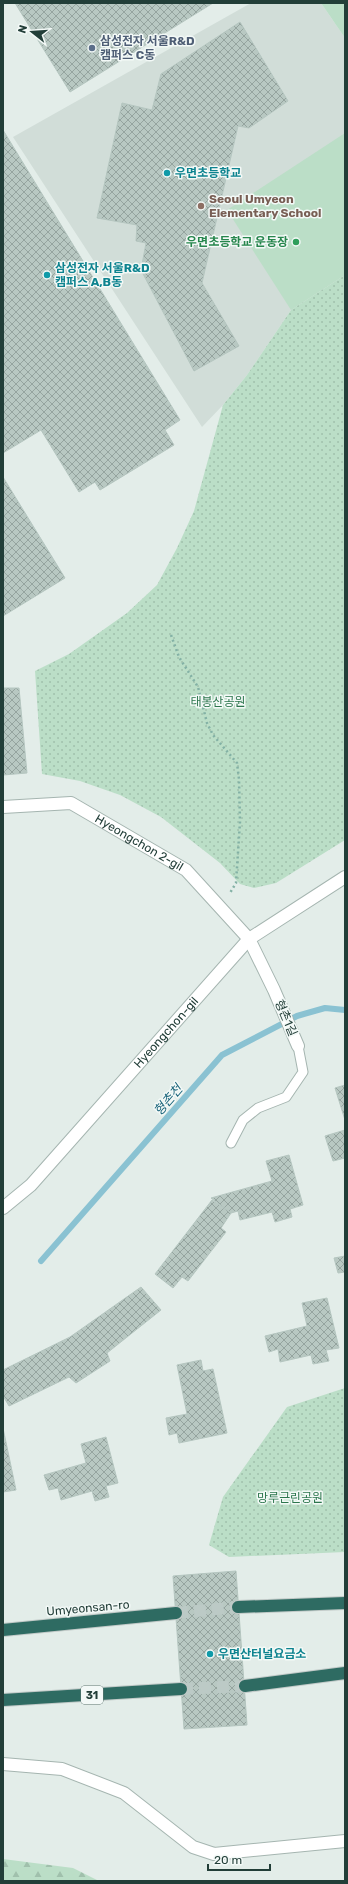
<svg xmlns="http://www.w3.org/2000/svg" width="348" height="1884" font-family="Rubik,'Noto Sans KR',sans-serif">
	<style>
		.built { fill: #d1ddd8 }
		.green { fill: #bbdec7 }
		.forest { fill: url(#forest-firs) }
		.park { fill: url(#park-dots) }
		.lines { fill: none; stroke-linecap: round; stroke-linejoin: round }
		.stream { stroke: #8ac2d2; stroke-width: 6 }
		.building { fill: url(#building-cross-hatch); stroke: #b5c6c0 }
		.highway-tunnel { stroke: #bccac6; stroke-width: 12; stroke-dasharray: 12 6; stroke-linecap: butt }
		.lane-casing { stroke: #a5b5b0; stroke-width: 11 }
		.street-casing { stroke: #a5b5b0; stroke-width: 14 }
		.highway-casing { stroke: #c1c9c7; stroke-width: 14 }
		.path { stroke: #83b1a5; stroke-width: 2.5; stroke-dasharray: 2 3; stroke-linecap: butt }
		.lane { stroke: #fff; stroke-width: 9 }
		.street { stroke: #fff; stroke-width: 12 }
		.highway { stroke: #2e6b62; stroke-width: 12 }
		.service-dot { fill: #5c6f8a; stroke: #f3f9f7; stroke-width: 1.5 }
		.culture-dot { fill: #0f9aa8; stroke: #f3f9f7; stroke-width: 1.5 }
		.education-dot { fill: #8d6e63; stroke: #f3f9f7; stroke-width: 1.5 }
		.leisure-dot { fill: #2e9e5b; stroke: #f3f9f7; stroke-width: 1.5 }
		.labels { text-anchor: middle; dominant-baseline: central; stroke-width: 3; stroke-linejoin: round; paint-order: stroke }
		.shield { fill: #f3f9f7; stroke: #617671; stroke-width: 1 }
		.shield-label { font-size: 11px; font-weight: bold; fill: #223e38 }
		.service-label { font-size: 12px; font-weight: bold; fill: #4e5e75; stroke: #f3f9f7; text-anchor: start }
		.culture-label { font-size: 12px; font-weight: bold; fill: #0d838f; stroke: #f3f9f7; text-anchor: start }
		.education-label { font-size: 12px; font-weight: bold; fill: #785e54; stroke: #f3f9f7; text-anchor: start }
		.leisure-label { font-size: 12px; font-weight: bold; fill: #27864d; stroke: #f3f9f7; text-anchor: end }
		.park-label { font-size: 12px; fill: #2c764d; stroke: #f3f9f7 }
		.street-label { font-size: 12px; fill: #223e38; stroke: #f3f9f7 }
		.water-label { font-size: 13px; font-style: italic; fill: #1b657b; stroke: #f3f9f7 }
	</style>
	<defs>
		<pattern id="forest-firs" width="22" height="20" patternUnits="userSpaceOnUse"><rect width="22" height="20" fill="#bbdec7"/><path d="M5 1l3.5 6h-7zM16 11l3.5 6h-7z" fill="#a0c0ac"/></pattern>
		<pattern id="park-dots" width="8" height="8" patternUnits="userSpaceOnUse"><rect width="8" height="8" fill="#bbdec7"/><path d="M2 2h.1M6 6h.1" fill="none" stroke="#a0c0ac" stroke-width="1.8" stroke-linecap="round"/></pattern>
		<pattern id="building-cross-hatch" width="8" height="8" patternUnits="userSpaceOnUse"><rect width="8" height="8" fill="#b8c8c2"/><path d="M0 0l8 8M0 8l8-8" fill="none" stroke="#95a49f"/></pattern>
	</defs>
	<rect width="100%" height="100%" fill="#e3ede9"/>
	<!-- built -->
	<polygon class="built" points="251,3 321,3 345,38 345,275 291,310 247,375 223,405 202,427 13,137"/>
	<!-- green -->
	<g class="green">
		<polygon points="321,3 345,3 345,38"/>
		<polygon points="345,133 345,275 291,310 227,210"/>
	</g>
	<!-- forest -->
	<polygon class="forest" points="3,1859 73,1868 99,1881 3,1881"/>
	<!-- park -->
	<g class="park">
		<polygon points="345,275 345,840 276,883 254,888 240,884 220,863 161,817 120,795 80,781 42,774 35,671 69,654 127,613 157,585 177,548 194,511 223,405 247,375 291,310"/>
		<polygon points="345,1388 345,1552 229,1557 209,1545 223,1497 287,1407"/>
	</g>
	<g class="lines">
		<!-- stream -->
		<polyline class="stream" points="41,1261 222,1055 297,1016 325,1008 345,1010"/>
	</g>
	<!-- building -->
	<g class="building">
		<polygon points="15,3 213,3 70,92"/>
		<polygon points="240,22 288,101 249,128 238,126 202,283 239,346 194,371 141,270 146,243 136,241 137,225 97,218 122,103 152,110 161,74"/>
		<polygon points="3,130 180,420 165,430 174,445 100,490 95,482 79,492 41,430 3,453"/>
		<polygon points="3,477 65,578 3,616"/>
		<polygon points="3,688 19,688 27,773 3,775"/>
		<polygon points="345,1085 345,1120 335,1088"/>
		<polygon points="345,1130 345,1158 333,1161 325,1136"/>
		<polygon points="289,1155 303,1205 290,1209 292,1217 275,1222 272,1212 240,1220 238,1211 231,1213 211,1198 272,1181 266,1161"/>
		<polygon points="212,1200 231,1213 221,1228 226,1232 188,1281 182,1277 173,1288 155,1274"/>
		<polygon points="345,1256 345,1272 338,1273 334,1258"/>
		<polygon points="141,1287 161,1310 107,1353 110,1361 76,1383 69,1377 9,1406 3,1396 3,1370 70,1337"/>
		<polygon points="327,1298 339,1348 326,1350 329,1361 313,1364 311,1355 280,1362 278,1349 269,1352 265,1336 307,1326 302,1303"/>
		<polygon points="201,1360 203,1371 213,1369 227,1433 179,1443 177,1433 169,1435 166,1418 187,1414 177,1365"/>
		<polygon points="3,1428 16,1490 3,1492"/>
		<polygon points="106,1437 118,1483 106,1486 109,1497 95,1501 92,1491 61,1500 58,1488 49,1490 44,1475 86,1463 81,1444"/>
		<polygon points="236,1571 247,1725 184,1729 173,1576"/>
	</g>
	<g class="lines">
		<!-- highway-tunnel -->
		<g class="highway-tunnel">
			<polyline points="176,1613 238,1607"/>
			<polyline points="181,1689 245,1686"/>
		</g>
		<!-- lane casing -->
		<g class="lane-casing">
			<polyline id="lane" points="231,1143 243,1120 258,1108 286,1097 303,1072 298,1046"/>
		</g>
		<!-- street casing -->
		<g class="street-casing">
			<g id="street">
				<path id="s1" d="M 3,807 L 71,803 L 186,870 L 249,939 L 274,990 L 298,1046"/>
				<path id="s2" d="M 3,1208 L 31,1185 L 249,939 L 345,877"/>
				<polyline points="3,1764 62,1769 124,1793 193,1847 214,1854 345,1841"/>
			</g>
		</g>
		<!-- highway casing -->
		<g class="highway-casing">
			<g id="highway">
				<polyline points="238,1607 345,1603"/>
				<polyline points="3,1630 176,1613"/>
				<polyline points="245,1686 345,1673"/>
				<polyline points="3,1700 181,1689"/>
			</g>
		</g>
		<!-- path -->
		<polyline class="path" points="171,635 179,657 198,687 207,723 213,735 237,763 239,779 240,822 236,883 230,893"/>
		<!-- lane -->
		<use href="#lane" class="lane"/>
		<!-- street -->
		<use href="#street" class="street"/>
		<!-- highway -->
		<use href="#highway" class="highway"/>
	</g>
	<!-- markers -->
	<circle class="service-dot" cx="92" cy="48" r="4"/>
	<g class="culture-dot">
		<circle cx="167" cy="173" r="4"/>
		<circle cx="47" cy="275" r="4"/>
		<circle cx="210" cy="1654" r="4"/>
	</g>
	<circle class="education-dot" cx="201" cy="206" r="4"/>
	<circle class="leisure-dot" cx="296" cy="242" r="4"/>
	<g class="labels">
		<!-- shield labels -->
		<rect class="shield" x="81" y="1686" width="22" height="18" rx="3"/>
		<g class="shield-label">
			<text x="92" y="1695">31</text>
		</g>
		<!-- service labels -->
		<g class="service-label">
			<text x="100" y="41">삼성전자 서울R&amp;D<tspan x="100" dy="14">캠퍼스 C동</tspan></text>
		</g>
		<!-- culture labels -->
		<g class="culture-label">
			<text x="175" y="173">우면초등학교</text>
			<text x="55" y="268">삼성전자 서울R&amp;D<tspan x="55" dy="14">캠퍼스 A,B동</tspan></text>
			<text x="218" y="1654">우면산터널요금소</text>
		</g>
		<!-- education labels -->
		<g class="education-label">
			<text x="209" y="199">Seoul Umyeon<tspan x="209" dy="14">Elementary School</tspan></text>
		</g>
		<!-- leisure labels -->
		<g class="leisure-label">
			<text x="288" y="242">우면초등학교 운동장</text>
		</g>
		<!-- park labels -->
		<g class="park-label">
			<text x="218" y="702">태봉산공원</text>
			<text x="290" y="1498">망루근린공원</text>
		</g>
		<!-- street labels -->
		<g class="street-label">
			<text stroke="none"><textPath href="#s1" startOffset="147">Hyeongchon 2-gil</textPath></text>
			<text transform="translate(286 1018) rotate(67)">형촌1길</text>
			<text stroke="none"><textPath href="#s2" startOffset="240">Hyeongchon-gil</textPath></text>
			<text transform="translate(88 1608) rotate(-5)">Umyeonsan-ro</text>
		</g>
		<!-- water labels -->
		<g class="water-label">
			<text transform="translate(168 1100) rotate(-49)">형촌천</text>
		</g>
	</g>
	<!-- border -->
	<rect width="348" height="1884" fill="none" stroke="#223e38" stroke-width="8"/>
	<!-- north arrow -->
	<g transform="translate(32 32) rotate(287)" stroke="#f3f9f7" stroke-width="3" paint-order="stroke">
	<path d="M0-3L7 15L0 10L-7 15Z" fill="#223e38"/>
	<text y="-6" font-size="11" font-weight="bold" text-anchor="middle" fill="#223e38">N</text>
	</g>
	<!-- scale -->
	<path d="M208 1864v6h62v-6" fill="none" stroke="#223e38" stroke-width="2"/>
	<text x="214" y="1864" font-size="12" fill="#223e38" stroke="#f3f9f7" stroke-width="3" paint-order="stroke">20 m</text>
</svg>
